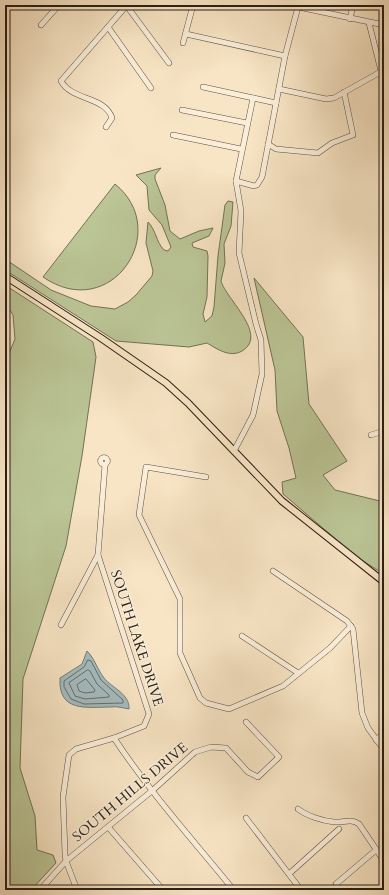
<svg xmlns="http://www.w3.org/2000/svg" width="389" height="895" font-family="Cardo,serif">
	<style>
		.green { fill: #bbc596; stroke: #727156 }
		.water { fill: #a4bcc0; stroke: #737c7c }
		.lines { fill: none; stroke-linecap: round; stroke-linejoin: round }
		.shore { stroke: #666c6a; stroke-width: 1 }
		.minor-casing { stroke: #5d4f41; stroke-width: 6 }
		.major-casing { stroke: #291d15; stroke-width: 8 }
		.minor { stroke: #faeed9; stroke-width: 5 }
		.major { stroke: #f8e5c5; stroke-width: 6 }
		.labels { text-anchor: middle; dominant-baseline: central; stroke-width: 3; stroke-linejoin: round; paint-order: stroke }
		.street-label { font-size: 14px; fill: #291d15; stroke: #faeed9 }
	</style>
	<rect width="100%" height="100%" fill="#f8e5c5"/>
	<filter id="stains"><feTurbulence type="fractalNoise" baseFrequency=".005" numOctaves="4"/><feColorMatrix values="0 0 0 0 .2 0 0 0 0 .09 0 0 0 0 .02 0 0 0 .5 -.17"/></filter>
	<radialGradient id="worn" r=".72"><stop offset=".6" stop-color="#630" stop-opacity="0"/><stop offset="1" stop-color="#630" stop-opacity=".3"/></radialGradient>
	<!-- green -->
	<g class="green">
		<path d="M 161,168 L 155,175 L 155,179 L 165,205 L 170,231 L 180,239 L 199,231 L 213,228 L 209,236 L 192,243 L 193,247 L 207,251 L 208,256 L 207,297 L 203,314 L 205,322 L 212,316 L 214,307 L 218,256 L 225,205 L 228,201 L 233,202 L 231,226 L 224,244 L 225,263 L 221,281 C 226,299 269,335 242,351 C 230,358 217,349 207,343 L 189,347 L 116,341 L 5,270 L 5,259 L 51,290 L 91,306 L 115,309 L 128,302 L 136,295 L 152,276 L 153,271 L 146,243 L 148,222 C 156,230 156,242 164,250 L 168,251 L 171,247 L 162,225 L 149,210 L 147,186 L 136,175 Z"/>
		<path d="M 115,184 C 173,231 111,324 43,277 Z"/>
		<polygon points="254,278 303,337 309,404 347,461 323,475 335,490 384,502 384,574 358,558 283,494 282,482 296,478 289,448 277,411 275,370"/>
		<polygon points="5,285 93,342 96,357 82,456 66,546 23,679 20,768 35,816 37,850 53,855 56,863 31,890 5,885 5,363 15,339 13,315 5,302"/>
	</g>
	<!-- water -->
	<path class="water" d="M 87,651 C 95,659 97,669 104,678 C 112,688 130,694 129,709 C 123,708 117,706 111,707 C 87,707 58,713 60,678 L 82,664 Z"/>
	<g class="lines">
		<!-- shore -->
		<g class="shore">
			<polygon points="88,660 91,661 101,680 123,700 123,703 84,704 71,699 64,687 64,681 84,667"/>
			<polygon points="88,670 90,671 97,684 109,695 109,697 85,699 75,696 69,683"/>
			<polygon points="86,679 95,690 94,692 85,693 79,691 77,685"/>
		</g>
		<!-- minor casing -->
		<g class="minor-casing">
			<g id="minor">
				<polyline points="126,5 169,63"/>
				<polyline points="289,5 384,25"/>
				<polyline points="350,19 353,5"/>
				<polyline points="369,23 384,83"/>
				<polyline points="41,25 59,5"/>
				<polyline points="108,27 151,88"/>
				<polyline points="186,34 285,56"/>
				<polyline points="183,43 193,5"/>
				<polyline points="203,87 276,103"/>
				<polyline points="279,89 326,99 334,98 384,70"/>
				<polyline points="182,110 247,123"/>
				<path d="M 106,127 L 112,118 C 105,96 72,101 61,81 L 127,5"/>
				<polyline points="173,135 241,149"/>
				<polyline points="268,144 276,149 318,153 332,143 353,135 344,92"/>
				<polyline points="236,181 254,186 257,185 262,177 285,56 298,7"/>
				<polyline points="371,435 384,431"/>
				<polyline points="234,451 253,415 262,374 261,340 256,324 239,253 241,211 236,181 253,98"/>
				<circle cx="104" cy="461" r="3.5"/>
				<polyline points="206,477 146,467 139,515 180,599 180,653 200,698 206,703 229,709 283,686 330,648 351,626"/>
				<polyline points="273,571 347,621 353,629 362,713 368,728 384,750"/>
				<polyline points="61,625 98,555"/>
				<polyline points="242,636 298,673"/>
				<path d="M 114,738 C 149,791 192,839 232,888 L 232,890"/>
				<polyline points="376,740 384,733"/>
				<path d="M 298,809 C 307,816 323,821 334,822 C 344,823 350,818 359,824 L 384,861"/>
				<polyline points="246,818 301,890"/>
				<polyline points="109,828 163,890"/>
				<polyline points="289,874 339,829"/>
				<polyline points="336,884 376,850"/>
				<polyline points="40,890 66,861 153,790 195,752 211,747 226,748 248,772 258,777 279,757 246,722"/>
				<polyline points="77,890 66,861 65,854 63,797 69,755 76,749 114,738 144,726 149,714 98,555 105,465"/>
			</g>
		</g>
		<!-- major casing -->
		<g class="major-casing">
			<polyline id="major" points="5,276 101,338 166,383 188,403 282,501 384,582"/>
		</g>
		<!-- minor -->
		<use href="#minor" class="minor"/>
		<!-- major -->
		<use href="#major" class="major"/>
	</g>
	<g class="labels">
		<!-- street labels -->
		<g class="street-label">
			<text transform="translate(137 638) rotate(72)">SOUTH LAKE DRIVE</text>
			<text transform="translate(130 792) rotate(-40)">SOUTH HILLS DRIVE</text>
		</g>
	</g>
	<!-- margin -->
	<rect width="389" height="895" fill="none" stroke="#f8e5c5" stroke-width="20"/>
	<rect x="6" y="6" width="377" height="883" fill="none" stroke="#291d15" stroke-width="2"/>
	<rect x="10" y="10" width="369" height="875" fill="none" stroke="#291d15"/>
	<rect width="100%" height="100%" filter="url(#stains)"/>
	<rect width="100%" height="100%" fill="url(#worn)"/>
</svg>
